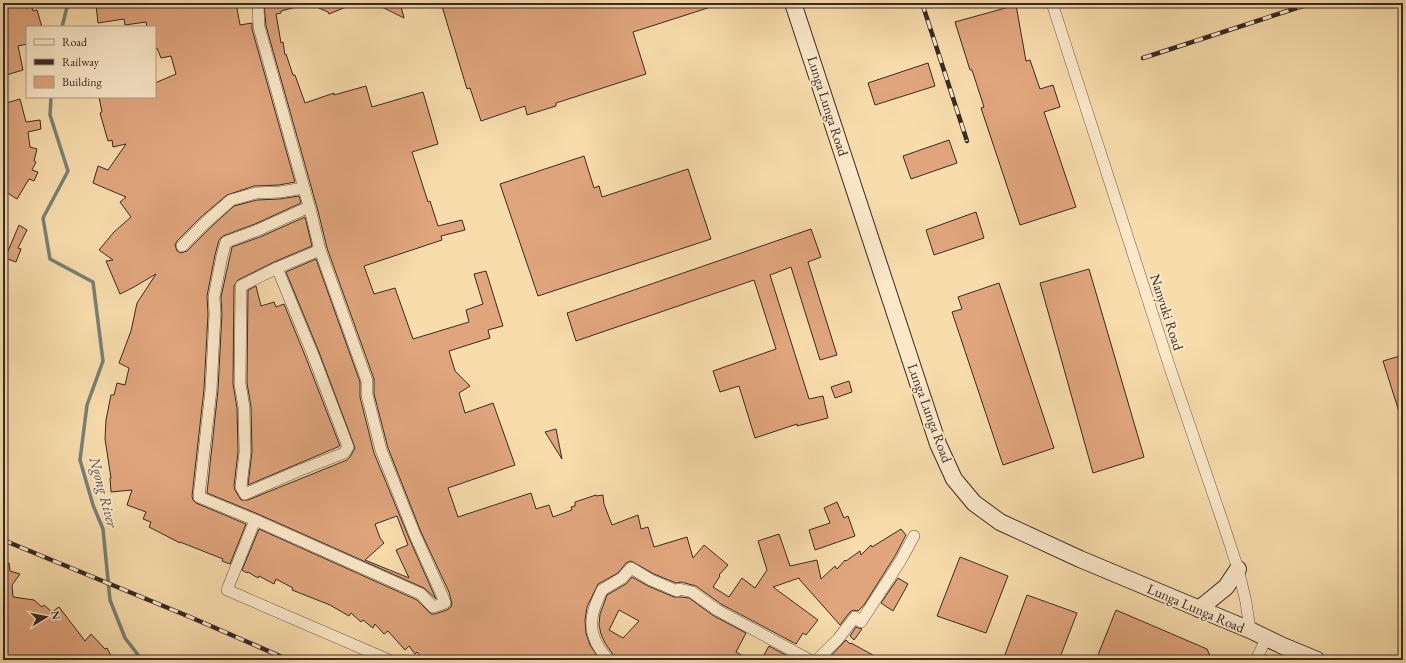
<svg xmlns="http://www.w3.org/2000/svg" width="1406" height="663" font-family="'EB Garamond',serif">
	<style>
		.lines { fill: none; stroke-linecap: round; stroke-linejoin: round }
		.stream { stroke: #758177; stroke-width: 3.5 }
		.building { fill: #e0a57d; stroke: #382a25; fill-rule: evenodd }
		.street-casing { stroke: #685647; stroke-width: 12 }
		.secondary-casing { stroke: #382a25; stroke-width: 18 }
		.street { stroke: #fae8c9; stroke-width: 11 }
		.secondary { stroke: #fae8c9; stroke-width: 16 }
		.rail-casing { stroke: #382a25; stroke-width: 4.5 }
		.rail { stroke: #fae8c9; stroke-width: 3; stroke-dasharray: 9; stroke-linecap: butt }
		.labels { text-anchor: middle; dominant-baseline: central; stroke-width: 4; stroke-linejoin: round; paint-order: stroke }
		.street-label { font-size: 14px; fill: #382a25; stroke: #fae8c9 }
		.water-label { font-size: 15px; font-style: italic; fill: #514e47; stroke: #fae8c9 }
	</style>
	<rect width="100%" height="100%" fill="#f8dcac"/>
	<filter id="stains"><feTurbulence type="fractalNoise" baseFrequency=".005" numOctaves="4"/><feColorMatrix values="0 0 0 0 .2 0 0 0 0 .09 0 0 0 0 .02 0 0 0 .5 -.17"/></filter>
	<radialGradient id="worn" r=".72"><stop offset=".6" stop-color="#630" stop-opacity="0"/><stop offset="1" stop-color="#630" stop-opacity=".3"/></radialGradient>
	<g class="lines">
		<!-- stream -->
		<g class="stream">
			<polyline points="62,27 68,3"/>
			<polyline points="51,97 50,115 68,171 43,218 50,259 93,282 103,361 87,405 80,460 93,505 103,529 110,600 125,638 142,660"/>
		</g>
	</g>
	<!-- building -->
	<g class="building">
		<polygon points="12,3 25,3 26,8 32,7 33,11 37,10 42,27 27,27 27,44 18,46 23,70 3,76 3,6"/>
		<polygon points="112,3 236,3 240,25 252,23 252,29 295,182 279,185 254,186 227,195 201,217 177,241 175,245 177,251 181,253 187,251 211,227 234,206 257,200 280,199 299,196 301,203 255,224 223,236 219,240 215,255 207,296 208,314 204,389 192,496 193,500 196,503 246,524 230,564 222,561 223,559 180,542 180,543 149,527 151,522 143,519 146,512 127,505 132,490 111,492 110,478 111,478 105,439 106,420 111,395 114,395 117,383 125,385 129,368 119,363 131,331 137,303 156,274 134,287 120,294 106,261 113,260 99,250 114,232 131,217 120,202 126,197 93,183 98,166 108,170 126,144 113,147 112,140 108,141 100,113 102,112 99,97 155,97 155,83 176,74 171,56 161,58 157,48 155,49 155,27 147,27 146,22 125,25 124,19 98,23 96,5"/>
		<polygon points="264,3 300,3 300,6 281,11 281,13 276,14 281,43 283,42 285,55 286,54 293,75 295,75 305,103 334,93 334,95 366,86 372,107 423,92 438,144 412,152 428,202 430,201 438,226 462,220 465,230 441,236 442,240 364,266 374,294 395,288 413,339 469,322 466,310 483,304 474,274 486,271 503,326 488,330 490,338 449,351 455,371 470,386 459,393 465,413 493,403 515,465 448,488 458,517 531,493 536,509 549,505 553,517 572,510 571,507 575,506 575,502 596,495 596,496 603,495 604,504 612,525 638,515 641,529 648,527 654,547 687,537 693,558 704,545 728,565 719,575 720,576 713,587 729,597 742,578 755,588 767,570 758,541 779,534 790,566 817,560 821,579 835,566 837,569 845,560 846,561 860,551 861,555 871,545 872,547 901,529 906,535 895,556 864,605 858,611 853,610 850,612 840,625 800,580 799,578 773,587 818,620 806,635 803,633 796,644 721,604 696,586 681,582 676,583 654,574 631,561 626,563 618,573 598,584 587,607 585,620 586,633 590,645 600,660 424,660 417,652 415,654 409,646 405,650 388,631 384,634 375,624 373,628 363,620 361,622 351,613 349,616 330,605 292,590 293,588 276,579 274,584 259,576 258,578 248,572 247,573 242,570 259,529 417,600 431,614 435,614 447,610 451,607 452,604 449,592 421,532 388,448 374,394 374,379 327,248 318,211 266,26"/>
		<polygon points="307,3 356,3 329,14 328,12"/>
		<polygon points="374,3 400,3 404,18"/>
		<polygon points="441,3 717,3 717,5 633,32 646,74 556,103 556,106 527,115 525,106 481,121 470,88 467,89"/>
		<polygon points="1016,5 1026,61 1030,60 1040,89 1053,85 1060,107 1044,112 1076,207 1020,225 981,108 984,107 972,70 970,70 955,22"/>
		<polygon points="928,63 935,86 875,105 868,83"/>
		<polygon points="20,99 26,122 40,120 41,129 28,132 30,147 37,149 34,161 36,162 32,170 38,172 34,181 29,179 17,199 3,190 3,104"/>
		<polygon points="949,140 957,163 911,179 903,156"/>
		<polygon points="584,156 594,188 599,186 602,197 688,169 711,239 538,296 500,184"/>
		<polygon points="976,212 984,238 934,255 926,230"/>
		<path d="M 305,217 L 312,246 L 274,262 L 238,280 L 234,286 L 233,384 L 237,408 L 238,452 L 234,486 L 235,490 L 241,500 L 248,500 L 347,460 L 350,457 L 355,448 L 319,352 L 286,272 L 316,259 L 360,382 L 360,397 L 374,453 L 409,538 L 436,599 L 424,588 L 258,514 L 207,493 L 218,390 L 222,314 L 221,297 L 232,247 L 260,237 ZM 397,516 L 408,545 L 396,550 L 409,578 L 365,560 L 384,543 L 380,538 L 375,524 Z"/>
		<polygon points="19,225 27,230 18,248 21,249 16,262 5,258"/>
		<polygon points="811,229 821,257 808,262 837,355 820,360 791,267 770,275 809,399 823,396 828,418 797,426 797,424 755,438 739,386 720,392 713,371 776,349 754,280 576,341 567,313"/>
		<polygon points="1089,269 1144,457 1093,473 1040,283"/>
		<polygon points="999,283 1054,448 1003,465 952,312 962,309 958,297"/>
		<polygon points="256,286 261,306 274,302 276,307 284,304 306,358 340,446 248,485 252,452 251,407 247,383 248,290"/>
		<polygon points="1403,355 1403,418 1401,418 1383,361"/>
		<polygon points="849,381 852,392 835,398 831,387"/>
		<polygon points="556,429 562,459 545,432"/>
		<polygon points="837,502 844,518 848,516 855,536 815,550 809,530 830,523 824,508"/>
		<polygon points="960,557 1008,576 986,633 937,616"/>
		<polygon points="9,563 10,571 20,574 12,585 13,597 34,600 42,607 44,605 52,612 59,607 85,641 91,634 105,649 107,648 113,660 3,660 3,564"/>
		<path d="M 632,577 L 648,586 L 674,597 L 681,597 L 689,598 L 714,616 L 746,633 L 736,652 L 750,660 L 616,660 L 614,656 L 605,643 L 601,634 L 599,625 L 600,614 L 607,595 L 626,584 ZM 619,610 L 639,621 L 623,638 L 609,630 Z"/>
		<polygon points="898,578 908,584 893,611 881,603"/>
		<polygon points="1027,595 1077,613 1059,660 1003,660"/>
		<polygon points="1116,610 1207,649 1212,660 1096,660"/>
		<polygon points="856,627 862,629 854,640 850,636"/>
		<polygon points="846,640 850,644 851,643 882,660 827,660"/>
		<polygon points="769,646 795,660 761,660"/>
	</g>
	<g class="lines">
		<!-- street casing -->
		<g class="street-casing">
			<g id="street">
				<polyline points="256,3 258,5 259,27 311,213 320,250 367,381 367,395 381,450 415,535 442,595 445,603 433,607 421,594 255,520 227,590 389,660"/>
				<polyline points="1052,3 1170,368 1223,523 1238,569 1246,602 1250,630"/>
				<polyline points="182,246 206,222 231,200 256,193 280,192 304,188"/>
				<polyline points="277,268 313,355 348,447 344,453 298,471 245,494 241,487 245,452 244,407 240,384 241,286 277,268 320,250"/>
				<polyline points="255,520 199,497 211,390 215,314 214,297 222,256 226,242 258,230 309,207"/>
				<path d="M 609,660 C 599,650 590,635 592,620 C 592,610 598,599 602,590 L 622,578 L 631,568 L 651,580 L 677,591 L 679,589 L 692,592 L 717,610 L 810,660"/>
				<polyline points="817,660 838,639 855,617 861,622 901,560 914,536"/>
				<polyline points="1256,660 1266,639"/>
			</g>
		</g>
		<!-- secondary casing -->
		<g class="secondary-casing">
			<g id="secondary">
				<polyline points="793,3 938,444 954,479 974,503 1000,522 1080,559 1250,630 1283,646 1317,660"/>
				<polyline points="1199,609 1226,587 1238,569"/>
			</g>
		</g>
		<!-- street -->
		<use href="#street" class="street"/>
		<!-- secondary -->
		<use href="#secondary" class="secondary"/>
		<!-- rail casing -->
		<g class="rail-casing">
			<g id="rail">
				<polyline points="922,3 967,141"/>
				<polyline points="1143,58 1312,3"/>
				<polyline points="3,540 190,617 289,660"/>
			</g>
		</g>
		<!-- rail -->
		<use href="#rail" class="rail"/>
	</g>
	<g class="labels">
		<!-- street labels -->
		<g class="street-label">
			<text transform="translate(828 106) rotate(72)">Lunga Lunga Road</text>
			<text transform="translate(1167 312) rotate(72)">Nanyuki Road</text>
			<text transform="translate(930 413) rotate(70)">Lunga Lunga Road</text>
			<text transform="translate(1196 608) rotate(23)">Lunga Lunga Road</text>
		</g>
		<!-- water labels -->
		<g class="water-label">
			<text transform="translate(104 492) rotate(75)">Ngong River</text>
		</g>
	</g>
	<!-- margin -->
	<rect width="1406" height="663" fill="none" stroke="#f8dcac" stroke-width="16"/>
	<rect x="4" y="4" width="1398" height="655" fill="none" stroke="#382a25" stroke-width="2"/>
	<rect x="8" y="8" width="1390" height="647" fill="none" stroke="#382a25"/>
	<!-- legend -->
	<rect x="26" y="26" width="130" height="72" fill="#fae8c9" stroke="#ac9c87"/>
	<rect x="34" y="39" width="20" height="6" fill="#fae8c9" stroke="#ac9c87"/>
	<text x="62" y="46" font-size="12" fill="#382a25">Road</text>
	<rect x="34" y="59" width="20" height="6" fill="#382a25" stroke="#ac9c87"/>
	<text x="62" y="66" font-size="12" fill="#382a25">Railway</text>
	<rect x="34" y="76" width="20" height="12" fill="#e0a57d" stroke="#ac9c87"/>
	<text x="62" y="86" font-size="12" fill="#382a25">Building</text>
	<!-- north arrow -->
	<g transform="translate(46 617) rotate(80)" stroke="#fae8c9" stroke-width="3" paint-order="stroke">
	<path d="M0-3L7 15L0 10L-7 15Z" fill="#382a25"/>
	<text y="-6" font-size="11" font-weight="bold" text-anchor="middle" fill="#382a25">N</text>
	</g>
	<rect width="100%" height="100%" filter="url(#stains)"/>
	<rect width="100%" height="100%" fill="url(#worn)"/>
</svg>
